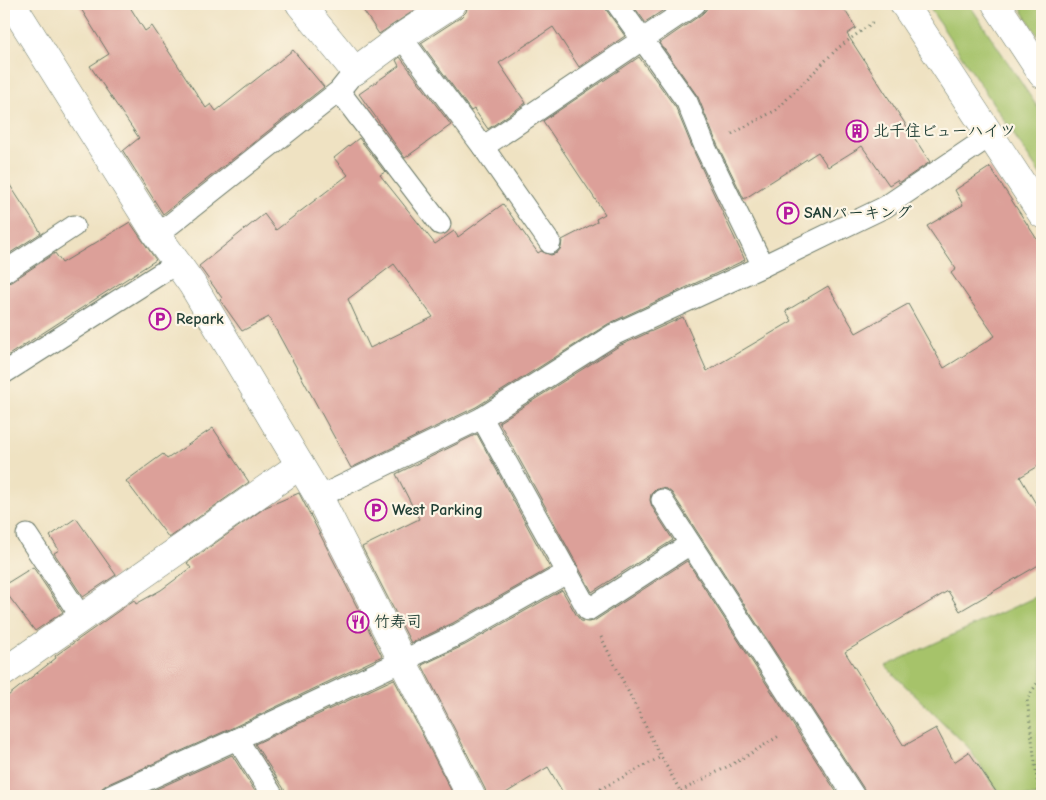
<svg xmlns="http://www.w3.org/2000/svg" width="1046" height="800" font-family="'Comic Neue','Klee One',sans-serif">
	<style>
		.green { fill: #a6c36a; stroke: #62804f }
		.building { fill: #dca099; fill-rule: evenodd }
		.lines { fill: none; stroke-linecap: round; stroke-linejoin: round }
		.service-casing { stroke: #687766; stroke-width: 23 }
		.minor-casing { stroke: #687766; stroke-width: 29 }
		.tertiary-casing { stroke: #687766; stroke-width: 29 }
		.secondary-casing { stroke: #687766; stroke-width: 29 }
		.path { stroke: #687766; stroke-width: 3; stroke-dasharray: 1 4; stroke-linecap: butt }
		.service { stroke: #fff; stroke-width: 21 }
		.minor { stroke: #fff; stroke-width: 28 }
		.tertiary { stroke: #fff; stroke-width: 28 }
		.secondary { stroke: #fff; stroke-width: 28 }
		.labels { text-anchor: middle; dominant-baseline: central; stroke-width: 4.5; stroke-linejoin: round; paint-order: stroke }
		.poi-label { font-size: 16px; font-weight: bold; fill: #1f3d34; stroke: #fcf5e5; text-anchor: start }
	</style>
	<rect width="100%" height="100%" fill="#fcf5e5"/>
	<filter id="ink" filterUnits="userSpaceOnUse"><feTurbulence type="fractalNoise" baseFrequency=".02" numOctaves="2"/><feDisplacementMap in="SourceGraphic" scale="10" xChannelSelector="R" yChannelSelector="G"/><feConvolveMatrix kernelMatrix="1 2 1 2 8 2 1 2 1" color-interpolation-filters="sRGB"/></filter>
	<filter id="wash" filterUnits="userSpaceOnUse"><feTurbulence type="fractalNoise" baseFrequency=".0096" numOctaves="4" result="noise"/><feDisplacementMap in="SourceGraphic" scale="20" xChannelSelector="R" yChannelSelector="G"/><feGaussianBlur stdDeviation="1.12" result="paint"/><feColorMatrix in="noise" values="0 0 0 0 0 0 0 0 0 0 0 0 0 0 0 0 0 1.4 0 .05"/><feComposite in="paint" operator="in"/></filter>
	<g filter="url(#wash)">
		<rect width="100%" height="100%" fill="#efe2c2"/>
		<!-- green -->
		<g class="green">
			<polygon points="927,4 969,4 1042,114 1042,177"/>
			<polygon points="1018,4 1042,4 1042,42"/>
			<polygon points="1042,594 1042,796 1001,796 968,747 885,666"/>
		</g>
		<g id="blocks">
			<!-- building -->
			<g class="building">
				<polygon points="78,4 128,4 145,31 152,26 206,108 211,104 216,111 293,50 324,87 163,214 123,151 139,138 90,66 109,54"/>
				<polygon points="359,4 424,4 379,34"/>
				<polygon points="468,4 605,4 607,11 625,36 579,67 553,27 499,63 526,103 488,129 474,109 471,111 421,43 461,17 466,12"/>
				<polygon points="632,4 673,4 645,22"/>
				<polygon points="707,4 841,4 856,28 847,34 930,162 899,183 897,180 889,185 862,146 828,167 818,152 744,199 717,144 698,97 660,43 702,14 706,10"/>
				<polygon points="400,57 451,125 405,158 359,94 399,66 396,60"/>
				<path d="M 639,57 L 676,108 L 695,154 L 745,260 L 608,324 L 476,407 L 351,468 L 269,317 L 242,331 L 220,300 L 222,298 L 199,266 L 264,214 L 276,230 L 348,175 L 334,158 L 359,138 L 385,172 L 380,175 L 435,244 L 454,231 L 458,237 L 503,204 L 538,253 L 541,251 L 551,255 L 557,253 L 561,248 L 562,240 L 597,222 L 596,219 L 605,214 L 543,121 ZM 394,264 L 433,317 L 370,348 L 348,299 Z"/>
				<polygon points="990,167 1042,247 1042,464 1020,477 1042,514 1042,563 960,611 948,591 845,652 904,746 936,728 954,762 969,752 999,796 866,796 864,789 672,493 667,489 661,488 655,490 651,494 650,500 652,507 673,540 592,592 499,422 619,346 683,317 707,371 792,321 786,311 828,286 856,333 908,304 944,368 995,336 951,273 956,269 927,226 963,205 955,190"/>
				<polygon points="4,176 41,233 4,257"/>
				<polygon points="130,222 156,260 4,358 4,284 11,282 55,253 62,263"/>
				<polygon points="213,428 249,482 169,538 126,481 163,454 167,459"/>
				<polygon points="477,434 550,568 453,623 411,643 362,547 419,519 396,474"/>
				<polygon points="299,493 382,656 232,728 106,785 101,789 99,796 4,796 4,699 56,658 55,656 134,600 136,604 161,590 191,568 187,563 266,507"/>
				<polygon points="76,518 116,575 83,597 54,553 59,550 50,536"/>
				<polygon points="687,561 839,796 565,796 548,767 501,796 487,796 485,789 422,665 465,645 562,590 577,616 581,621 588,622 594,621"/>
				<polygon points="33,567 63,612 35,631 4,590 4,585"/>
				<polygon points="394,679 454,796 285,796 284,789 255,744"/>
				<polygon points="232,755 258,796 141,796"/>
			</g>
		</g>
	</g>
	<g filter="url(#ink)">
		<use href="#blocks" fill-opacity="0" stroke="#687766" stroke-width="1"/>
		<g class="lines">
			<!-- service casing -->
			<g class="service-casing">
				<g id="service">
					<polyline points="617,4 687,102 706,149 763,266"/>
					<polyline points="401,37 483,147 695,4"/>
					<polyline points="339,91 440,224"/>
					<polyline points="483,147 550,243"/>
					<polyline points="157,235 339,91 355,71"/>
					<polyline points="4,272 74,226"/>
					<polyline points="4,373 177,263"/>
					<polyline points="482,418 588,610 690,544"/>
					<polyline points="319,497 482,418 613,335 763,266 885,207 990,136"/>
					<polyline points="662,500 854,796"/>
					<polyline points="27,535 82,618"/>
					<polyline points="237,739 273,796"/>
					<polyline points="111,796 237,739 459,634 568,572"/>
				</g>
			</g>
			<!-- minor casing -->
			<g class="minor-casing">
				<g id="minor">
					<polyline points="12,4 157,235 192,284 319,497 471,796"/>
					<polyline points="355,71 401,37 452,4"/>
					<polyline points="4,672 300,465"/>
				</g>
			</g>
			<!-- tertiary casing -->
			<g class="tertiary-casing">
				<polyline id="tertiary" points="300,4 355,71"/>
			</g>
			<!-- secondary casing -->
			<g class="secondary-casing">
				<g id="secondary">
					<polyline points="904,4 1042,214"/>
					<polyline points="996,4 1042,74"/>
				</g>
			</g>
			<!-- path -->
			<g class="path">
				<polyline points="732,134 776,110 838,48 875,21"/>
				<polyline points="601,637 658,751 683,796"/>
				<polyline points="681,791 740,760 779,736"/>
				<polyline points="587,796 661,757"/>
				<polyline points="1039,796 1027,699 1042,676"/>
			</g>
			<!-- service -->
			<use href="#service" class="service"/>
			<!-- minor -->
			<use href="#minor" class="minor"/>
			<!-- tertiary -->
			<use href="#tertiary" class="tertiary"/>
			<!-- secondary -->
			<use href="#secondary" class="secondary"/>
		</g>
	</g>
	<!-- icons -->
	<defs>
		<g id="building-ring" transform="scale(1.125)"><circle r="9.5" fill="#fcf5e5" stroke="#b5179e" stroke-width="1.5"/><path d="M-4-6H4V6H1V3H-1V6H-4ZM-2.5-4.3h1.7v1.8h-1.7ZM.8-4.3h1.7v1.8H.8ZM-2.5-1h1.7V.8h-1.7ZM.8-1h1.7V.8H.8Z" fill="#b5179e"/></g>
		<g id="parking-ring" transform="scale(1.125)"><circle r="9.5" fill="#fcf5e5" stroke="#b5179e" stroke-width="1.5"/><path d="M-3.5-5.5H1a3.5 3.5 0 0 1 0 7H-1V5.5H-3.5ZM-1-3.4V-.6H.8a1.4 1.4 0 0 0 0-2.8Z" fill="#b5179e"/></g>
		<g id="restaurant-ring" transform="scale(1.125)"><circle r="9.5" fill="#fcf5e5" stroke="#b5179e" stroke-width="1.5"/><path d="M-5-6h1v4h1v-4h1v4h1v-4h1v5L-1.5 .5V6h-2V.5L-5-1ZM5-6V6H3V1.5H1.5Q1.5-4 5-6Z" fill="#b5179e"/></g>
	</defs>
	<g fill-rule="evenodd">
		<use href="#building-ring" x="857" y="131"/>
		<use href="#parking-ring" x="788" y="213"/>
		<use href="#parking-ring" x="160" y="319"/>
		<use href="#parking-ring" x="376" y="510"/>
		<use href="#restaurant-ring" x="358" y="622"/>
	</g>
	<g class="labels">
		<!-- poi labels -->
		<g class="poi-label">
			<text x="873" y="131">北千住ビューハイツ</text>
			<text x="804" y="213">SANパーキング</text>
			<text x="176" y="319">Repark</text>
			<text x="392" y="510">West Parking</text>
			<text x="374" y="622">竹寿司</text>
		</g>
	</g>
	<!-- margin -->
	<rect width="1046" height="800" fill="none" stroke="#fcf5e5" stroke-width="20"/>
</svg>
